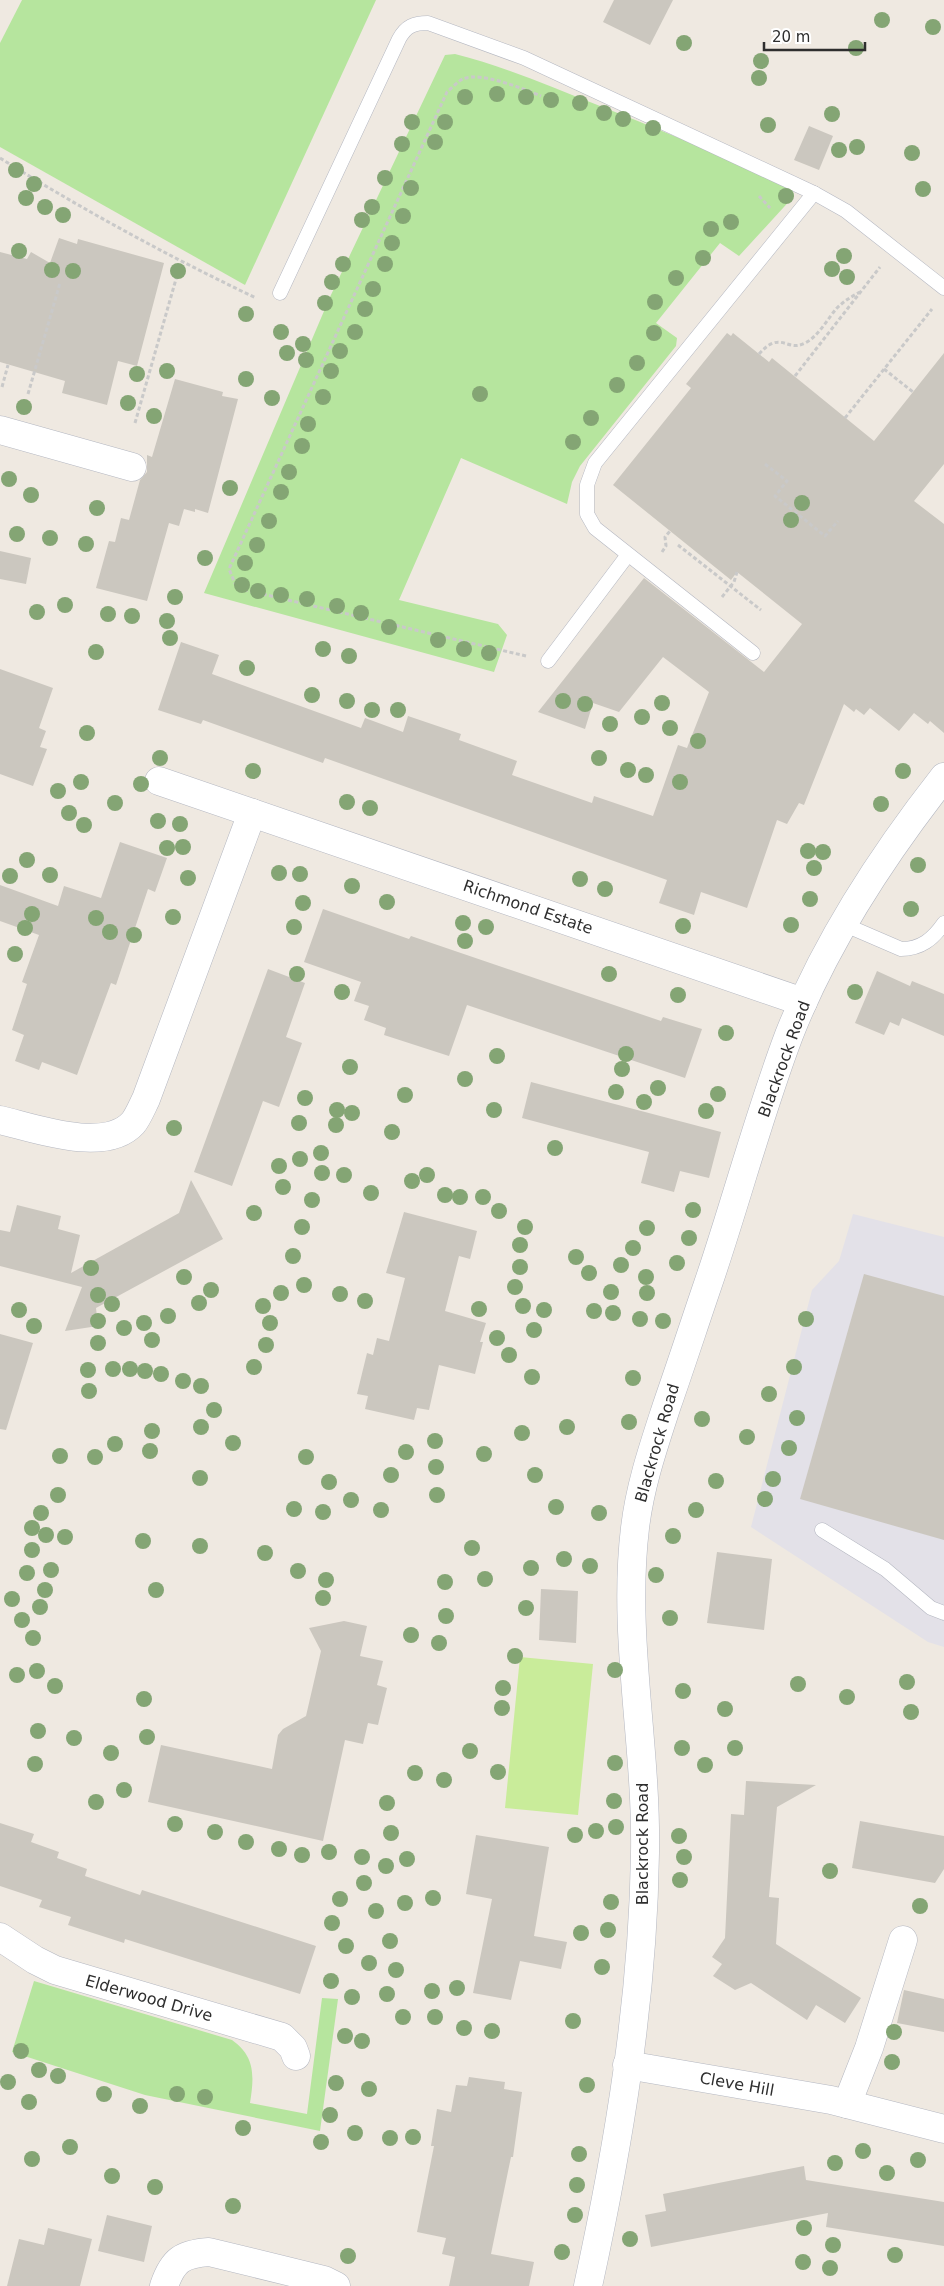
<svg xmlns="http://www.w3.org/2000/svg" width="944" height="2286" font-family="'DejaVu Sans',sans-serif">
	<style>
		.industrial { fill: #e3e1e8 }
		.green { fill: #b6e59e }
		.pitch { fill: #c9ec9a }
		.building { fill: #cbc7bf }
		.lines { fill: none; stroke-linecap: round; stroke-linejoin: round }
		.service-casing { stroke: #b4b7c1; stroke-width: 15 }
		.minor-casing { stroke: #b4b7c1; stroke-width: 29 }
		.tertiary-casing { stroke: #b4b7c1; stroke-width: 29 }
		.path { stroke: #c9c9c9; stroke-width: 3; stroke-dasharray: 4 2.5; stroke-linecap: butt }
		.service { stroke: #fff; stroke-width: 14 }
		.minor { stroke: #fff; stroke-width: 28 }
		.tertiary { stroke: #fff; stroke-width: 28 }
		.tree { fill: #84a574 }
		.labels { text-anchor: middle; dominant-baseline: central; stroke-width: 4.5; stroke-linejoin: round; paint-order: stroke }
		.street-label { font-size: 16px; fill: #2e2e2e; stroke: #fff }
	</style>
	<rect width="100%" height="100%" fill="#efe9e1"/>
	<!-- industrial -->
	<polygon class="industrial" points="853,1214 944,1237 944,1647 928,1642 751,1527 812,1290 839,1261"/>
	<!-- green -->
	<g class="green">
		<polygon points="22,0 376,0 245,285 0,147 0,43"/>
		<path d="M 455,54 C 503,66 549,86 595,104 C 662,130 727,158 792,188 L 794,196 L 739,256 L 720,243 L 656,323 L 677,338 L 676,346 L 580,466 L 572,482 L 567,504 L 461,458 L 399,600 L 498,624 L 507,635 L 494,672 L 204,593 L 330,297 L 445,55 Z"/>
		<path d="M 34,1981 L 232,2040 C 256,2057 254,2077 250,2103 L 307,2114 L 322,1998 L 338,1999 L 320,2131 L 145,2095 L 12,2052 Z"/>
	</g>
	<!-- pitch -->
	<polygon class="pitch" points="520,1657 593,1664 578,1815 505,1808"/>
	<!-- building -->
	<g class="building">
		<polygon points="614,0 673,0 650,45 603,22"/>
		<polygon points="809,126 833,136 819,170 794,160"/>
		<polygon points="59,238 77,244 78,239 164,263 137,366 118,361 107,405 62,393 65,381 0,362 0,252 27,259 31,252 50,263"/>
		<polygon points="727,333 731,336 733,333 769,362 772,358 874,441 944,353 944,464 914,501 944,524 944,733 930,721 928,724 914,713 899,731 870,708 864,715 856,709 854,712 844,704 804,805 799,803 787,824 777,820 747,908 701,892 694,915 659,903 667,880 325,758 323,763 203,720 201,724 158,710 181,642 219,655 212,674 361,728 365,718 403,732 408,716 461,734 459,740 517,761 512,775 592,803 594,796 653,816 678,745 687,748 709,692 663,657 619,712 593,703 585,729 538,712 644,578 764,672 802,624 737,572 731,580 613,485 691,388 686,384"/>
		<polygon points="175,379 223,392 222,396 238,399 208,513 195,509 195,512 184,509 179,526 169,523 147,601 96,588 109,541 115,542 121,518 129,520 140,480 147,472 147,455 152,457"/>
		<polygon points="0,551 31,558 26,584 0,579"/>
		<polygon points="0,669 53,688 39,728 46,731 40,747 47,749 33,786 0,774"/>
		<polygon points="120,842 167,858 155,892 148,889 116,985 111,983 77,1075 42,1062 39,1070 15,1061 24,1035 12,1030 27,984 22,982 39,935 0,921 0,885 58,906 64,886 101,898"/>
		<polygon points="323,909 409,939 411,936 661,1021 663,1017 702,1029 685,1078 467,1005 449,1056 384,1035 386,1028 364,1020 369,1006 354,1001 361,982 304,962"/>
		<polygon points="268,969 305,983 286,1037 302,1043 279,1107 263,1101 232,1186 194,1172"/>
		<polygon points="877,971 910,986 912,981 944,994 944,1036 902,1018 899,1026 890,1022 884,1035 855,1023"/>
		<polygon points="531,1082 721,1132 709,1178 680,1171 674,1192 641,1183 649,1152 522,1118"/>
		<polygon points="191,1180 223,1239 96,1308 98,1326 65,1331 82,1287 0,1266 0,1230 10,1232 17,1205 61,1216 58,1229 80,1235 71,1273 179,1213"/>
		<polygon points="404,1212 477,1231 470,1259 459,1256 445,1311 486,1323 480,1342 483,1342 475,1374 439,1365 429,1410 417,1408 414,1420 365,1409 368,1396 357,1394 367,1353 373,1355 377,1338 389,1341 405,1278 386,1273"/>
		<polygon points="864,1274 944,1296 944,1540 800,1499"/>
		<polygon points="0,1334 33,1343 6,1430 0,1429"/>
		<polygon points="717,1552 772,1559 764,1630 707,1623"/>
		<polygon points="541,1589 578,1591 576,1643 539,1640"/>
		<polygon points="344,1621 367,1626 360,1656 383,1661 377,1685 387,1688 378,1725 368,1723 363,1744 345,1740 323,1841 148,1802 161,1745 272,1769 278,1735 283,1729 306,1716 321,1651 309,1628"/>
		<polygon points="746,1781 816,1785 777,1807 769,1897 779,1898 776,1944 861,1998 845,2023 816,2005 807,2020 751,1983 735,1990 713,1976 722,1964 712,1957 725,1938 731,1814 744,1815"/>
		<polygon points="860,1821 944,1836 944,1869 935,1883 852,1868"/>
		<polygon points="0,1823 34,1834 31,1842 59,1852 57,1858 87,1869 85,1876 140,1895 142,1890 316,1946 300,1994 125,1939 124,1943 68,1925 71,1917 39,1907 42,1900 0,1886"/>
		<polygon points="476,1835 549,1847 534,1936 567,1942 561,1969 520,1961 511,2000 473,1993 492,1899 466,1894"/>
		<polygon points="904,1990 944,1999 944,2032 897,2023"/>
		<polygon points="469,2077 505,2082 504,2089 522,2092 513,2157 511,2157 491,2254 534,2262 529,2286 449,2286 455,2257 442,2254 446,2238 417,2232 434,2146 431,2146 437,2109 451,2112 456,2085 467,2086"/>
		<polygon points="804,2166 806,2180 944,2202 944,2246 826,2227 828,2213 651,2247 645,2215 666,2211 663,2194"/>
		<polygon points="107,2215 152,2226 144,2262 98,2251"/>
		<polygon points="48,2228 92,2239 80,2286 7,2286 19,2239 44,2245"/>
	</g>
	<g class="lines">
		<!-- service casing -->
		<g class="service-casing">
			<g id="service">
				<path d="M 280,293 L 399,39 C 406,26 414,23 428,23 L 524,58 L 814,193 L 846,211 L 944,288"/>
				<polyline points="753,653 595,528 587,514 587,485 595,463 814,193"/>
				<polyline points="548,661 627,556"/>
				<path d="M 843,924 L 901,949 C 921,949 933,939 944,923"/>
				<polyline points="822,1530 885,1569 931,1608 944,1613"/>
			</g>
		</g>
		<!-- minor casing -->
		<g class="minor-casing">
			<g id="minor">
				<polyline points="0,430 132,467"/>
				<polyline points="159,781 803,1002"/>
				<path d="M 0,1120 C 34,1128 105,1154 133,1123 C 138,1117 142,1107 146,1099 L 252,813"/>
				<polyline points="0,1937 35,1960 55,1970 282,2037 293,2048 296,2056"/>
				<polyline points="627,2065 831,2100 944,2129"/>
				<polyline points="847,2104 869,2048 903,1940"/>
				<path d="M 164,2286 C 173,2260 182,2254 209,2252 L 324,2280 L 336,2286"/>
			</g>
		</g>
		<!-- tertiary casing -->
		<g class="tertiary-casing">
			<path id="tertiary" d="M 588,2286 C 619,2144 643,1999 645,1853 C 647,1745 622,1636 635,1528 C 640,1485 654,1445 667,1405 C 681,1365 694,1325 708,1284 C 736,1202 758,1117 789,1035 C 826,941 882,856 944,777"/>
		</g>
		<!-- path -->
		<g class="path">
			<path d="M 0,158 C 83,210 168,256 256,298"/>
			<polyline points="759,196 770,208"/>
			<path d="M 759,354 C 781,329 787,353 805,343 C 818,337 828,318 837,308 C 844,301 851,297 860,292"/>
			<polyline points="884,369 913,392"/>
			<polyline points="795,376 880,267"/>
			<polyline points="2,387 8,365"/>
			<polyline points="28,394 60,283"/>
			<polyline points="845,418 932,309"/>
			<polyline points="135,423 178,272"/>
			<polyline points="765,464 787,481 775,496 825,536 838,521"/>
			<polyline points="678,545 761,610"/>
			<polyline points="662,552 666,546 665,537 670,531"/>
			<polyline points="722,597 734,582 737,572"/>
			<path d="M 526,656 L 237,588 L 229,569 L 447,92 C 452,88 458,81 463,79 C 480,71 524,89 541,96"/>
		</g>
		<!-- service -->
		<use href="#service" class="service"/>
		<!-- minor -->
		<use href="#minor" class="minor"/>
		<!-- tertiary -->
		<use href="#tertiary" class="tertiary"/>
	</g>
	<!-- trees -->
	<g class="tree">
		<circle cx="882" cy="20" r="8"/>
		<circle cx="933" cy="27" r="8"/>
		<circle cx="684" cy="43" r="8"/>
		<circle cx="856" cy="48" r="8"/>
		<circle cx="761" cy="61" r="8"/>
		<circle cx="759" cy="78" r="8"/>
		<circle cx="497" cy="94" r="8"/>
		<circle cx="465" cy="97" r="8"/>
		<circle cx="526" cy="97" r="8"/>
		<circle cx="551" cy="100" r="8"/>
		<circle cx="580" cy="103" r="8"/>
		<circle cx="604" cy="113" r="8"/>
		<circle cx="832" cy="114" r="8"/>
		<circle cx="623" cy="119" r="8"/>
		<circle cx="412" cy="122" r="8"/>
		<circle cx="445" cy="122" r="8"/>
		<circle cx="768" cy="125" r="8"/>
		<circle cx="653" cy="128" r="8"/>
		<circle cx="435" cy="142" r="8"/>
		<circle cx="402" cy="144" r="8"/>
		<circle cx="857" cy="147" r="8"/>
		<circle cx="839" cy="150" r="8"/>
		<circle cx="912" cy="153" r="8"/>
		<circle cx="16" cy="170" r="8"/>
		<circle cx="385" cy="178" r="8"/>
		<circle cx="34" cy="184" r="8"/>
		<circle cx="411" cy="188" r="8"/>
		<circle cx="923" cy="189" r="8"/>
		<circle cx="786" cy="196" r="8"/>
		<circle cx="26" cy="198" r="8"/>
		<circle cx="45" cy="207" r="8"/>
		<circle cx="372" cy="207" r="8"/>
		<circle cx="63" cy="215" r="8"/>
		<circle cx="403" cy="216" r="8"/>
		<circle cx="362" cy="220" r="8"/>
		<circle cx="731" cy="222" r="8"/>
		<circle cx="711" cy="229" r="8"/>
		<circle cx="392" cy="243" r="8"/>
		<circle cx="19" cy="251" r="8"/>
		<circle cx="844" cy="256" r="8"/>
		<circle cx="703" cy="258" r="8"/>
		<circle cx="343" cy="264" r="8"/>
		<circle cx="385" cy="264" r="8"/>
		<circle cx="832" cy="269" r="8"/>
		<circle cx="52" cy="270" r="8"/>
		<circle cx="73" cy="271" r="8"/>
		<circle cx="178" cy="271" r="8"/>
		<circle cx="847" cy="277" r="8"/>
		<circle cx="676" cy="278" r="8"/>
		<circle cx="332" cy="282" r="8"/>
		<circle cx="373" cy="289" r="8"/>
		<circle cx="655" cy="302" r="8"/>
		<circle cx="325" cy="303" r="8"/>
		<circle cx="365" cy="309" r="8"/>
		<circle cx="246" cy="314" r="8"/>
		<circle cx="281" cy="332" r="8"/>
		<circle cx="355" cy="332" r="8"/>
		<circle cx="654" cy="333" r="8"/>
		<circle cx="303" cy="344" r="8"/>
		<circle cx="340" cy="351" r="8"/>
		<circle cx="287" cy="353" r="8"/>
		<circle cx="306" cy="360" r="8"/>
		<circle cx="637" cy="363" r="8"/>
		<circle cx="167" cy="371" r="8"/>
		<circle cx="331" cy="371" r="8"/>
		<circle cx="137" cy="374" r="8"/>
		<circle cx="246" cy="379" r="8"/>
		<circle cx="617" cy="385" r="8"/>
		<circle cx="480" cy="394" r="8"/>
		<circle cx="323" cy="397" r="8"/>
		<circle cx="272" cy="398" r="8"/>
		<circle cx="128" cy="403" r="8"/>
		<circle cx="24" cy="407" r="8"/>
		<circle cx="154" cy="416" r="8"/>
		<circle cx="591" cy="418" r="8"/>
		<circle cx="308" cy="424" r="8"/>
		<circle cx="573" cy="442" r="8"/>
		<circle cx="302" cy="446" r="8"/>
		<circle cx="289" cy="472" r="8"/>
		<circle cx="9" cy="479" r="8"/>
		<circle cx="230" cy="488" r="8"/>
		<circle cx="281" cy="492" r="8"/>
		<circle cx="31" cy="495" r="8"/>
		<circle cx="802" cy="503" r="8"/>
		<circle cx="97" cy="508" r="8"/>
		<circle cx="791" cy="520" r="8"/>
		<circle cx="269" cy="521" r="8"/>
		<circle cx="17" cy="534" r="8"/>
		<circle cx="50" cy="538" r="8"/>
		<circle cx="86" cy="544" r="8"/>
		<circle cx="257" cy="545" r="8"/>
		<circle cx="205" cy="558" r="8"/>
		<circle cx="245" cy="563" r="8"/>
		<circle cx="242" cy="585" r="8"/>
		<circle cx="258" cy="591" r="8"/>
		<circle cx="281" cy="595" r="8"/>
		<circle cx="175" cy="597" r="8"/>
		<circle cx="307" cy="599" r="8"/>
		<circle cx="65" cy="605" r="8"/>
		<circle cx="337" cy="606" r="8"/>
		<circle cx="37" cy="612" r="8"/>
		<circle cx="361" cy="613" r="8"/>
		<circle cx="108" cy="614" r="8"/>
		<circle cx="132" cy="616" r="8"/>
		<circle cx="167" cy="621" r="8"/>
		<circle cx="389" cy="627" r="8"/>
		<circle cx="170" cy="638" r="8"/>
		<circle cx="438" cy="640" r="8"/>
		<circle cx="323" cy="649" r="8"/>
		<circle cx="464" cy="649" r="8"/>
		<circle cx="96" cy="652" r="8"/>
		<circle cx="489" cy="653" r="8"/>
		<circle cx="349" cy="656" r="8"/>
		<circle cx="247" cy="668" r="8"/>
		<circle cx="312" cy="695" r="8"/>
		<circle cx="347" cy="701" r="8"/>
		<circle cx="563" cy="701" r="8"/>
		<circle cx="662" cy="703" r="8"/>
		<circle cx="585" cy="704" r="8"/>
		<circle cx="372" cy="710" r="8"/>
		<circle cx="398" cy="710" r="8"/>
		<circle cx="642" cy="717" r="8"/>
		<circle cx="610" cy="724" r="8"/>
		<circle cx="670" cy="728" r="8"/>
		<circle cx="87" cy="733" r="8"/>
		<circle cx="698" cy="741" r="8"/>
		<circle cx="160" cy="758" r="8"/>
		<circle cx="599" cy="758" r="8"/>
		<circle cx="628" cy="770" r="8"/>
		<circle cx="253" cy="771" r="8"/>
		<circle cx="903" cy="771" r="8"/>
		<circle cx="646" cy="775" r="8"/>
		<circle cx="81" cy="782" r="8"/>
		<circle cx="680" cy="782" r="8"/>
		<circle cx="141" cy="784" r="8"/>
		<circle cx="58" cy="791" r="8"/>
		<circle cx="347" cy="802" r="8"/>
		<circle cx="115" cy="803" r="8"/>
		<circle cx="881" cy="804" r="8"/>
		<circle cx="370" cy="808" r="8"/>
		<circle cx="69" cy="813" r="8"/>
		<circle cx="158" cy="821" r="8"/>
		<circle cx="180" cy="824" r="8"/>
		<circle cx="84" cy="825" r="8"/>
		<circle cx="183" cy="847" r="8"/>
		<circle cx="167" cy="848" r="8"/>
		<circle cx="808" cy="851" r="8"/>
		<circle cx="823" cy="852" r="8"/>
		<circle cx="27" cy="860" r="8"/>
		<circle cx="918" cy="865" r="8"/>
		<circle cx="814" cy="868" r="8"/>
		<circle cx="279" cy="873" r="8"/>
		<circle cx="300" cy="874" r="8"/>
		<circle cx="50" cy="875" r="8"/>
		<circle cx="10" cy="876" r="8"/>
		<circle cx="188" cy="878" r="8"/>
		<circle cx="580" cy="879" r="8"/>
		<circle cx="352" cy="886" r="8"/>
		<circle cx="605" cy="889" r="8"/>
		<circle cx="810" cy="899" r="8"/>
		<circle cx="387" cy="902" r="8"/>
		<circle cx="303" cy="903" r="8"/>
		<circle cx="911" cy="909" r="8"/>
		<circle cx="32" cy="914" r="8"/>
		<circle cx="173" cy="917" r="8"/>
		<circle cx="96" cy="918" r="8"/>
		<circle cx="463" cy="923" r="8"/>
		<circle cx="791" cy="925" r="8"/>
		<circle cx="683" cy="926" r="8"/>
		<circle cx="294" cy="927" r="8"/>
		<circle cx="486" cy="927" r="8"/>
		<circle cx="25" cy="928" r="8"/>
		<circle cx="110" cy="932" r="8"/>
		<circle cx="134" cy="935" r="8"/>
		<circle cx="465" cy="941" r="8"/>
		<circle cx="15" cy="954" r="8"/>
		<circle cx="297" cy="974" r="8"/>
		<circle cx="609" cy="974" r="8"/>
		<circle cx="342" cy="992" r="8"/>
		<circle cx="855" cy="992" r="8"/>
		<circle cx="678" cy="995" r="8"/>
		<circle cx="726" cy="1033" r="8"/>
		<circle cx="626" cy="1054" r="8"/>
		<circle cx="497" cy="1056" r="8"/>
		<circle cx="350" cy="1067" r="8"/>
		<circle cx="622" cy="1069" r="8"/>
		<circle cx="465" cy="1079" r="8"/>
		<circle cx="658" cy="1088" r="8"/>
		<circle cx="616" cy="1092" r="8"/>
		<circle cx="718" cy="1094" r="8"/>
		<circle cx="405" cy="1095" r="8"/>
		<circle cx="305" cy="1098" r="8"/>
		<circle cx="644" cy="1102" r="8"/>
		<circle cx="337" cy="1110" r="8"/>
		<circle cx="494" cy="1110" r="8"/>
		<circle cx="706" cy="1111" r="8"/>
		<circle cx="352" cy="1113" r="8"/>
		<circle cx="299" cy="1123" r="8"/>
		<circle cx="336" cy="1125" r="8"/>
		<circle cx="174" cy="1128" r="8"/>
		<circle cx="392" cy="1132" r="8"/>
		<circle cx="555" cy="1148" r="8"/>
		<circle cx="321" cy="1153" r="8"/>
		<circle cx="300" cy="1159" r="8"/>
		<circle cx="279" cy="1166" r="8"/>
		<circle cx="322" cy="1173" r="8"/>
		<circle cx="344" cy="1175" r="8"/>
		<circle cx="427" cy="1175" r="8"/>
		<circle cx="412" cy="1181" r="8"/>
		<circle cx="283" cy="1187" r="8"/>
		<circle cx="371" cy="1193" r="8"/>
		<circle cx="445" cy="1195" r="8"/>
		<circle cx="460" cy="1197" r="8"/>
		<circle cx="483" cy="1197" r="8"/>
		<circle cx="312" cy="1200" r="8"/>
		<circle cx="693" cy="1210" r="8"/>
		<circle cx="499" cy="1211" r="8"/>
		<circle cx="254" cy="1213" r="8"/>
		<circle cx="302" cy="1227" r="8"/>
		<circle cx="525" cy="1227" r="8"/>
		<circle cx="647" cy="1228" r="8"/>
		<circle cx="689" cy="1238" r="8"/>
		<circle cx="520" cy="1245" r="8"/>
		<circle cx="633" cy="1248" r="8"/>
		<circle cx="293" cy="1256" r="8"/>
		<circle cx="576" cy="1257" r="8"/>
		<circle cx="677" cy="1263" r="8"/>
		<circle cx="621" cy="1265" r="8"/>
		<circle cx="520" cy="1267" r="8"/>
		<circle cx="91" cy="1268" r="8"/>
		<circle cx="589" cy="1273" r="8"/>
		<circle cx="184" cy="1277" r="8"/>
		<circle cx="646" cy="1277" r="8"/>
		<circle cx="304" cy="1285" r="8"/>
		<circle cx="515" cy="1287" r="8"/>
		<circle cx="211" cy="1290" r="8"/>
		<circle cx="611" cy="1292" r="8"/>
		<circle cx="281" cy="1293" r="8"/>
		<circle cx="647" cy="1293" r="8"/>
		<circle cx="340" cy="1294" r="8"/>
		<circle cx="98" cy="1295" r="8"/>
		<circle cx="365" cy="1301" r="8"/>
		<circle cx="199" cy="1303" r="8"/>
		<circle cx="112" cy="1304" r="8"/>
		<circle cx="263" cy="1306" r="8"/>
		<circle cx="523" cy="1306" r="8"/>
		<circle cx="479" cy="1309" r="8"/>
		<circle cx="19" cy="1310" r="8"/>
		<circle cx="544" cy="1310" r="8"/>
		<circle cx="594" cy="1311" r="8"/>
		<circle cx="613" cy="1313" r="8"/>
		<circle cx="168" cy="1316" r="8"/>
		<circle cx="640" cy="1319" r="8"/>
		<circle cx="806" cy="1319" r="8"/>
		<circle cx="98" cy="1321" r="8"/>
		<circle cx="663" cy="1321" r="8"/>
		<circle cx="144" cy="1323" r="8"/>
		<circle cx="270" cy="1323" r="8"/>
		<circle cx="34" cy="1326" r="8"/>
		<circle cx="124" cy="1328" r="8"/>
		<circle cx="534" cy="1330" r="8"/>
		<circle cx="497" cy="1338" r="8"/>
		<circle cx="152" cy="1340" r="8"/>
		<circle cx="98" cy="1343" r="8"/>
		<circle cx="266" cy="1345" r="8"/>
		<circle cx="509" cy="1355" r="8"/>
		<circle cx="254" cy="1367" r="8"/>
		<circle cx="794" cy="1367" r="8"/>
		<circle cx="113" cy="1369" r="8"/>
		<circle cx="130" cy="1369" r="8"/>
		<circle cx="88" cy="1370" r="8"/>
		<circle cx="145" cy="1371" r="8"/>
		<circle cx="161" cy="1374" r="8"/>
		<circle cx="532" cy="1377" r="8"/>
		<circle cx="633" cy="1378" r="8"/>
		<circle cx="183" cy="1381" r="8"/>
		<circle cx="201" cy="1386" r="8"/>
		<circle cx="89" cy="1391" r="8"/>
		<circle cx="769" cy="1394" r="8"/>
		<circle cx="214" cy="1410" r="8"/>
		<circle cx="797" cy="1418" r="8"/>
		<circle cx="702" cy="1419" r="8"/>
		<circle cx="629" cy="1422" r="8"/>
		<circle cx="201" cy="1427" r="8"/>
		<circle cx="567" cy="1427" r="8"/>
		<circle cx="152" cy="1431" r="8"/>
		<circle cx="522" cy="1433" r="8"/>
		<circle cx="747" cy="1437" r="8"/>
		<circle cx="435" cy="1441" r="8"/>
		<circle cx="233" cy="1443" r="8"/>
		<circle cx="115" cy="1444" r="8"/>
		<circle cx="789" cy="1448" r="8"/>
		<circle cx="150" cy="1451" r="8"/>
		<circle cx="406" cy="1452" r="8"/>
		<circle cx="484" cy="1454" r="8"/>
		<circle cx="60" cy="1456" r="8"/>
		<circle cx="95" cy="1457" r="8"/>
		<circle cx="306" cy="1457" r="8"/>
		<circle cx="436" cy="1467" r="8"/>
		<circle cx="391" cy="1475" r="8"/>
		<circle cx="535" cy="1475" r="8"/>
		<circle cx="200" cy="1478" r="8"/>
		<circle cx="773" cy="1479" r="8"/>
		<circle cx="716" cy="1481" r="8"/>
		<circle cx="329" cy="1482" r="8"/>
		<circle cx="58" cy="1495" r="8"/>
		<circle cx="437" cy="1495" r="8"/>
		<circle cx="765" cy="1499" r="8"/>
		<circle cx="351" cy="1500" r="8"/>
		<circle cx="556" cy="1507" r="8"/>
		<circle cx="294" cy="1509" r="8"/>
		<circle cx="381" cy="1510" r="8"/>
		<circle cx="696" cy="1510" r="8"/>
		<circle cx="323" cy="1512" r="8"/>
		<circle cx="41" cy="1513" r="8"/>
		<circle cx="599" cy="1513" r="8"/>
		<circle cx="32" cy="1528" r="8"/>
		<circle cx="46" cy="1535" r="8"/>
		<circle cx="673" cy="1536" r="8"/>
		<circle cx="65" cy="1537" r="8"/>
		<circle cx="143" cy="1541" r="8"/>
		<circle cx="200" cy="1546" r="8"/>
		<circle cx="472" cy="1548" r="8"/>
		<circle cx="32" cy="1550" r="8"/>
		<circle cx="265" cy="1553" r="8"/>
		<circle cx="564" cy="1559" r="8"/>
		<circle cx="590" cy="1566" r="8"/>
		<circle cx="531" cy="1568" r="8"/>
		<circle cx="51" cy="1570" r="8"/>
		<circle cx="298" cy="1571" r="8"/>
		<circle cx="27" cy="1573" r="8"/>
		<circle cx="656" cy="1575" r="8"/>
		<circle cx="485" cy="1579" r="8"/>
		<circle cx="326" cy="1580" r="8"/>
		<circle cx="445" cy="1582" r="8"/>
		<circle cx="45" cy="1590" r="8"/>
		<circle cx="156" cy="1590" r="8"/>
		<circle cx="323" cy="1598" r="8"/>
		<circle cx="12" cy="1599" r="8"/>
		<circle cx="40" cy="1607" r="8"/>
		<circle cx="526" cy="1608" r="8"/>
		<circle cx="446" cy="1616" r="8"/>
		<circle cx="670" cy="1618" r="8"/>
		<circle cx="22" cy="1620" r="8"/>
		<circle cx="411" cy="1635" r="8"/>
		<circle cx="33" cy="1638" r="8"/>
		<circle cx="439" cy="1643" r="8"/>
		<circle cx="515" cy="1656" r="8"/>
		<circle cx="615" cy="1670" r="8"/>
		<circle cx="37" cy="1671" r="8"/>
		<circle cx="17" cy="1675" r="8"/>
		<circle cx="907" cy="1682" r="8"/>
		<circle cx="798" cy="1684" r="8"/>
		<circle cx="55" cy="1686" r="8"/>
		<circle cx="503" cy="1688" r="8"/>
		<circle cx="683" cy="1691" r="8"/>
		<circle cx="847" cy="1697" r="8"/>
		<circle cx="144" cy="1699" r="8"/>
		<circle cx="502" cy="1708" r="8"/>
		<circle cx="725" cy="1709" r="8"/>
		<circle cx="911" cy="1712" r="8"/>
		<circle cx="38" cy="1731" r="8"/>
		<circle cx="147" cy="1737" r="8"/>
		<circle cx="74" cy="1738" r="8"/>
		<circle cx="682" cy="1748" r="8"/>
		<circle cx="735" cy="1748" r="8"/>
		<circle cx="470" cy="1751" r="8"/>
		<circle cx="111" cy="1753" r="8"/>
		<circle cx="615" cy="1763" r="8"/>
		<circle cx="35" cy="1764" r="8"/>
		<circle cx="705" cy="1765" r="8"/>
		<circle cx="498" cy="1772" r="8"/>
		<circle cx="415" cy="1773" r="8"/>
		<circle cx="444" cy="1780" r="8"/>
		<circle cx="124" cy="1790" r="8"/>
		<circle cx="614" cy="1801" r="8"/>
		<circle cx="96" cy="1802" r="8"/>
		<circle cx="387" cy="1803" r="8"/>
		<circle cx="175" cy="1824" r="8"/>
		<circle cx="616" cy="1827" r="8"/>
		<circle cx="596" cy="1831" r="8"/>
		<circle cx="215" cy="1832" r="8"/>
		<circle cx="391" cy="1833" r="8"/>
		<circle cx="575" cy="1835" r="8"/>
		<circle cx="679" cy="1836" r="8"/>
		<circle cx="246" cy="1842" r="8"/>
		<circle cx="279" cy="1849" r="8"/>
		<circle cx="329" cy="1852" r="8"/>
		<circle cx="302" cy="1855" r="8"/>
		<circle cx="362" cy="1857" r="8"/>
		<circle cx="684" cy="1857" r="8"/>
		<circle cx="407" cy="1859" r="8"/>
		<circle cx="386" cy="1866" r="8"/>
		<circle cx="830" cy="1871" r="8"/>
		<circle cx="680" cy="1880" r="8"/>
		<circle cx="364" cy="1883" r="8"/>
		<circle cx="433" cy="1898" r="8"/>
		<circle cx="340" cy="1899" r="8"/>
		<circle cx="611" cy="1902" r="8"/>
		<circle cx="405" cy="1903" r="8"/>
		<circle cx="920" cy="1906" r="8"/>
		<circle cx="376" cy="1911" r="8"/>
		<circle cx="332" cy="1923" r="8"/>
		<circle cx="608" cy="1930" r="8"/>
		<circle cx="581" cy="1933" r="8"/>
		<circle cx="390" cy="1941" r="8"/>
		<circle cx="346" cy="1946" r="8"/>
		<circle cx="369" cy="1963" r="8"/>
		<circle cx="602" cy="1967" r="8"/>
		<circle cx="396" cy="1970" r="8"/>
		<circle cx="331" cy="1981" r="8"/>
		<circle cx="457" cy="1988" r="8"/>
		<circle cx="432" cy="1991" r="8"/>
		<circle cx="387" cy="1994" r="8"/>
		<circle cx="352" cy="1997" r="8"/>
		<circle cx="403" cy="2017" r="8"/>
		<circle cx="435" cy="2017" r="8"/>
		<circle cx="573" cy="2021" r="8"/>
		<circle cx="464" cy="2028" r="8"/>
		<circle cx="492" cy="2031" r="8"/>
		<circle cx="894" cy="2032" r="8"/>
		<circle cx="345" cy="2036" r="8"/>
		<circle cx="362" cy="2041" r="8"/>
		<circle cx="21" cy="2051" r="8"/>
		<circle cx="892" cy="2062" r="8"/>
		<circle cx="39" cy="2070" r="8"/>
		<circle cx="58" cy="2076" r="8"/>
		<circle cx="8" cy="2082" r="8"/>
		<circle cx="336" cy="2083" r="8"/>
		<circle cx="587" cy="2085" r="8"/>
		<circle cx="369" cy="2089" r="8"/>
		<circle cx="104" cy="2094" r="8"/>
		<circle cx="177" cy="2094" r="8"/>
		<circle cx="205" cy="2097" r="8"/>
		<circle cx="29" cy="2102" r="8"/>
		<circle cx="140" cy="2106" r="8"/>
		<circle cx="330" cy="2115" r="8"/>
		<circle cx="243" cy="2128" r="8"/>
		<circle cx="355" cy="2133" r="8"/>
		<circle cx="413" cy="2137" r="8"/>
		<circle cx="390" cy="2138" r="8"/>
		<circle cx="321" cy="2142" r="8"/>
		<circle cx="70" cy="2147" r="8"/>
		<circle cx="863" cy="2151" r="8"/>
		<circle cx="579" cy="2154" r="8"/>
		<circle cx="32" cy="2159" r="8"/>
		<circle cx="918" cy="2160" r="8"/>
		<circle cx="835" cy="2163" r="8"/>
		<circle cx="887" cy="2173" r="8"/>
		<circle cx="112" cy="2176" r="8"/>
		<circle cx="577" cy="2185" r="8"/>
		<circle cx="155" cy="2187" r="8"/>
		<circle cx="233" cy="2206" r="8"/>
		<circle cx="575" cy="2215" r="8"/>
		<circle cx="804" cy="2228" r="8"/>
		<circle cx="630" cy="2239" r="8"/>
		<circle cx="833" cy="2245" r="8"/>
		<circle cx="562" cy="2252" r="8"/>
		<circle cx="895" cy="2255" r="8"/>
		<circle cx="348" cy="2256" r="8"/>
		<circle cx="803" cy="2262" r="8"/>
		<circle cx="830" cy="2268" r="8"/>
	</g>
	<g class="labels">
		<!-- street labels -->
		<g class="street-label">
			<text transform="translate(528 907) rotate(19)">Richmond Estate</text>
			<text transform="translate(784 1059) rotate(-70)">Blackrock Road</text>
			<text transform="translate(657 1443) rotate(-74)">Blackrock Road</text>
			<text transform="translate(642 1844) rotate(-90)">Blackrock Road</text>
			<text transform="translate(149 1998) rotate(16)">Elderwood Drive</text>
			<text transform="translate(737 2084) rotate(10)">Cleve Hill</text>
		</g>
	</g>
	<!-- scale -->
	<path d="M764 42v8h101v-8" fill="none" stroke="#2e2e2e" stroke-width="2.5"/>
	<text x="772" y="42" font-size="15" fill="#2e2e2e" stroke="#ffffff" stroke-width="4" paint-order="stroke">20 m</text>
</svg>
